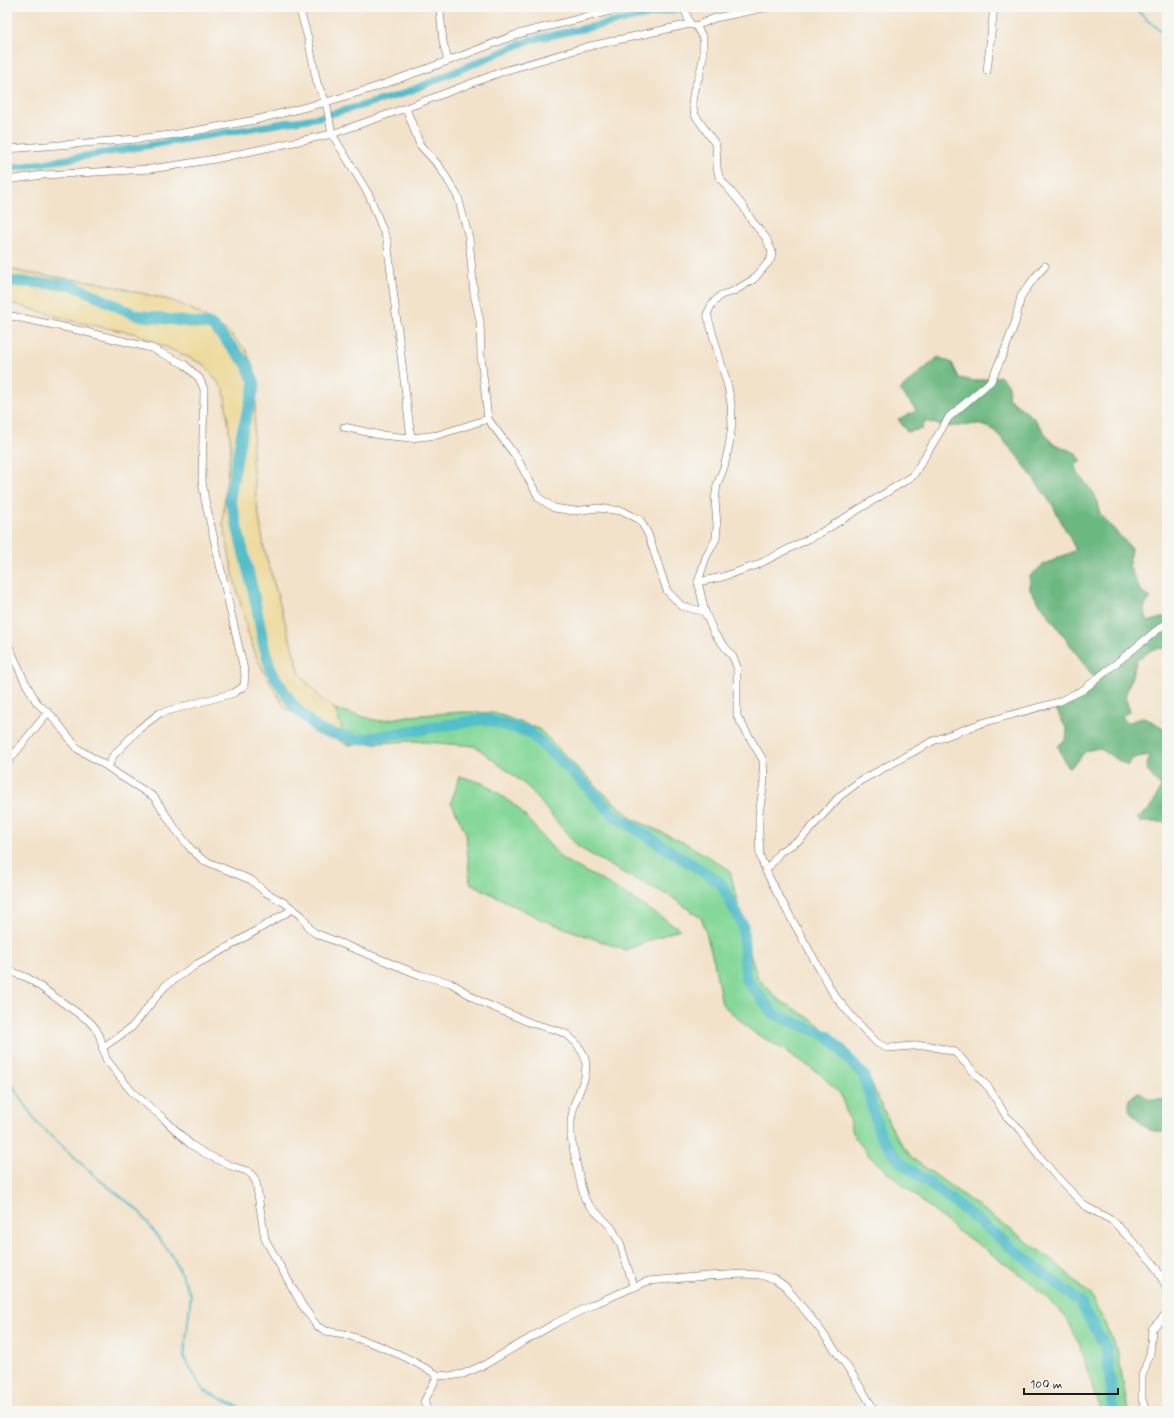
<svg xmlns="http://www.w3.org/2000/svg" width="1174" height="1418" font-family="Mynerve,sans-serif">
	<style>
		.green { fill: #85d899; stroke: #507a5a }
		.forest { fill: #6cb881; stroke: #446a4e }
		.sand { fill: #eeda9e; stroke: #857b5d }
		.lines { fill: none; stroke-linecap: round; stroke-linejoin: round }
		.stream { stroke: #52becc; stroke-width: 2 }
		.canal { stroke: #52becc; stroke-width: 7 }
		.river { stroke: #52becc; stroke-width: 11 }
		.street-casing { stroke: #676159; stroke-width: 8 }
		.street { stroke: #fff; stroke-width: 7 }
	</style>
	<rect width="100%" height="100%" fill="#f6f6f2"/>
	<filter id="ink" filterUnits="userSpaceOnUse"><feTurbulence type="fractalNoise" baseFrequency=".025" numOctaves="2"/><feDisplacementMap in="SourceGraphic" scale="8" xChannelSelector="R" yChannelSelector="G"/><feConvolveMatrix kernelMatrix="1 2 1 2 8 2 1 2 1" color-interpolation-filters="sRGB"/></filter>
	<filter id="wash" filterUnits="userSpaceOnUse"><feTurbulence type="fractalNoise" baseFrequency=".012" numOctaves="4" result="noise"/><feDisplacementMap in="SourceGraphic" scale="16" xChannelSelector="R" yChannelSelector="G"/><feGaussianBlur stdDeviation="0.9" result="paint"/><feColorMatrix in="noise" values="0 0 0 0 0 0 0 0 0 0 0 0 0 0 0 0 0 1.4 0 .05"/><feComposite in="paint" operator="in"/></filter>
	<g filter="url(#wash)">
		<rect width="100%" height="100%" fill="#f3e2ca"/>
		<!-- green -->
		<g class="green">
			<polygon points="335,709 379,721 408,716 462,712 495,713 539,729 599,789 633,819 687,844 730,870 749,951 758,978 778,999 814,1021 846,1047 872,1084 893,1131 912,1158 1051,1259 1092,1296 1115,1345 1121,1369 1128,1411 1100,1411 1079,1343 1067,1319 1054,1305 1030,1282 978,1244 956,1230 871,1158 854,1136 841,1095 820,1074 781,1048 753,1032 722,1004 714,962 702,919 670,896 625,874 578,847 528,787 475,746 413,741 347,745"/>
			<polygon points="460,776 485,784 517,807 562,859 607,883 680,929 625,950 542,920 470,883 466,833 451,802"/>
		</g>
		<!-- forest -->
		<g class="forest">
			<polygon points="938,357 952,363 959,378 975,381 1000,376 1009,385 1008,398 1034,418 1052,443 1076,453 1082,461 1076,464 1078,473 1095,495 1100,514 1131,548 1129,566 1140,590 1150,598 1144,608 1148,622 1167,616 1167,648 1153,649 1137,660 1125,697 1130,711 1122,716 1127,723 1144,717 1167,730 1167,742 1165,743 1167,744 1167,824 1165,822 1140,822 1137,818 1150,809 1161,787 1146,769 1150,755 1133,758 1127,766 1099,748 1086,751 1072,766 1067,767 1058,746 1066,739 1067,730 1055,707 1098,683 1030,590 1030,576 1043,565 1076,550 1053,506 1019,458 994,430 979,424 946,427 925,421 922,429 907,432 898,419 917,411 900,390"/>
			<polygon points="1138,1092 1149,1099 1167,1100 1167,1133 1148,1130 1129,1110 1129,1099"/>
		</g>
		<!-- sand -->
		<polygon class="sand" points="7,268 26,273 96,282 173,301 195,311 226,330 246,350 254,368 256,401 252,461 257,503 264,548 300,674 321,699 335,709 347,745 285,708 258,661 248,633 234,578 223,523 225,491 231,446 224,390 205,365 137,334 76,322 7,302"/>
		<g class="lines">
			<!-- stream -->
			<g class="stream">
				<polyline points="1134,7 1147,20 1167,35"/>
				<polyline points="7,1077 37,1123 97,1178 138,1210 173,1257 191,1295 184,1358 203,1390 247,1411"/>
			</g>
			<!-- canal -->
			<polyline class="canal" points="7,169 320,117 400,95 530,40 685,7"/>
			<!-- river -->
			<polyline class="river" points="7,281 72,285 136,315 212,325 246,363 255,384 241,436 230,498 253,591 264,646 271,670 293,705 319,730 358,740 484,719 529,732 571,771 615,816 721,883 743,926 746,979 774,1014 828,1036 864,1076 880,1135 900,1162 940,1191 1080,1302 1107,1349 1113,1411"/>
		</g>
	</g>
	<g filter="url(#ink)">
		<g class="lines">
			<!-- street casing -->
			<g class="street-casing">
				<g id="street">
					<polyline points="298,7 301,14 308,38 317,83 326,102 332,134 369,195 387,240 411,438 438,435 488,419 517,458 539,498 554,508 574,511 598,508 623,511 640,520 648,534 667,591 682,606 705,612"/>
					<polyline points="442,7 440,11 443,42 448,61"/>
					<polyline points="684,7 690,24"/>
					<polyline points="696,26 703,38 703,59 699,77 694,89 692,103 695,115 716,145 717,167 719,177 743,206 752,221 766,238 772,252 771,259 754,279 734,291 721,295 712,304 707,314 728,387 731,404 732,425 729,446 724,467 717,485 715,500 717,525 716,539 706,557 698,582 705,612 714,633 733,657 737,667 737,716 763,760 764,781 759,814 759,836 760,856 766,871 776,891 834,995 854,1019 877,1043 887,1048 926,1045 955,1052 989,1088 1006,1116 1021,1130 1040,1157 1055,1175 1085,1206 1113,1221 1153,1263 1166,1286 1167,1291"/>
					<polyline points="987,71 994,7"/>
					<polyline points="406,108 420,145 440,167 458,197 469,238 474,294 480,321 481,357 488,419"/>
					<polyline points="7,149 137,139 178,134 255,120 326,102 373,88 448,61 518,34 626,7"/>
					<polyline points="7,180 43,175 150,169 178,165 215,159 332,134 406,108 504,71 586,47 690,24 696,26 715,18 769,7"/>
					<polyline points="7,315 82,331 151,348 184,364 199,378 204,389 202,481 205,500 245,674 244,686 234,693 160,713 139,729 113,756 108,767 119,775 154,797 176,830 191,849 203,860 251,880 265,892 285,903 301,915 310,929 315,933 420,975 451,983 481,1002 531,1023 559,1031 568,1035 577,1044 584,1055 586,1064 585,1077 574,1105 571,1121 571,1138 581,1185 585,1199 590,1206 611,1227 620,1243 630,1275 635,1287"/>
					<polyline points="344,427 380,435 411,438"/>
					<polyline points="698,582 722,577 757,565 822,532 913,476 949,417 991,381 1004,352 1015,323 1021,296 1035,277 1045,266"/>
					<polyline points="7,642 24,680 37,703 52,716 78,749 108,767"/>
					<polyline points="7,763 48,712"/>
					<polyline points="766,871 780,852 801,839 840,796 860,781 933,741 982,723 1058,702 1083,690 1167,622"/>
					<polyline points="7,970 28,978 89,1021 96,1029 100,1037 106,1059 132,1092 163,1118 190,1144 204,1153 231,1166 247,1171 252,1175 256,1182 265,1239 302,1305 317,1326 326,1331 344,1334 377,1345 405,1357 438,1375 449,1376 463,1374 484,1365 554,1324 592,1305 648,1281 708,1276 744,1274 760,1275 775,1279 786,1287 819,1328 851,1372 875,1411"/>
					<polyline points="102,1048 132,1027 165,986 197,964 223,950 293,909"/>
					<polyline points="428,1411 424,1402 438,1375"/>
					<polyline points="1146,1411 1142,1399 1142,1376 1150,1354 1152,1329 1167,1313"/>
				</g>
			</g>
			<!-- street -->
			<use href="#street" class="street"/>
		</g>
	</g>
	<!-- margin -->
	<rect width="1174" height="1418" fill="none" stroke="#f6f6f2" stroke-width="24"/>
	<!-- scale -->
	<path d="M1024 1388v6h94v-6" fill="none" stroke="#1c1c1c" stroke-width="2"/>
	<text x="1030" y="1388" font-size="12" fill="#1c1c1c" stroke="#f6f6f2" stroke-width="3" paint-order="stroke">100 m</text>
</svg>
